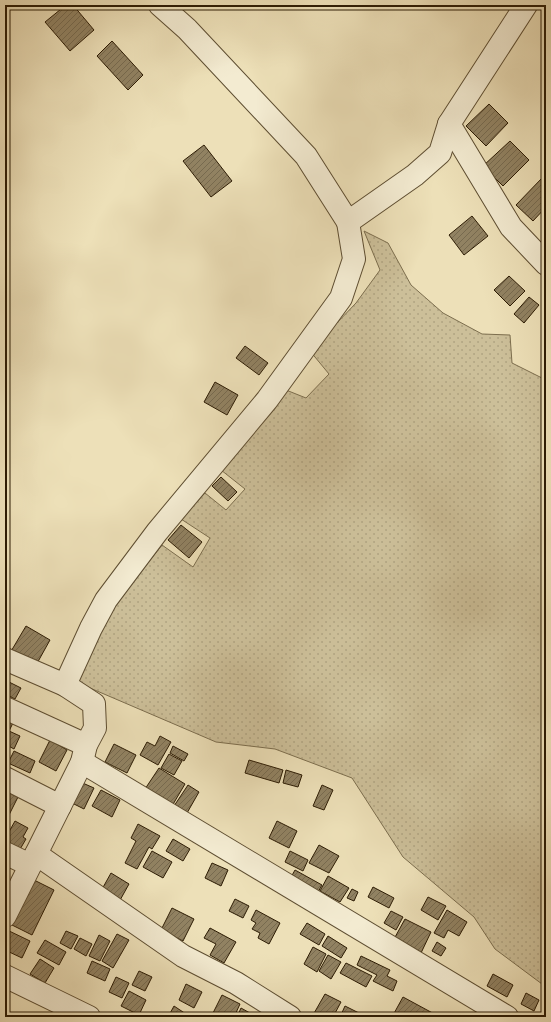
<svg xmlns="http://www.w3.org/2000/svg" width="551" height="1022" font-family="'IM FELL Great Primer',serif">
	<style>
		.grass { fill: url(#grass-dots); stroke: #7c6e4e }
		.building { fill: url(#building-hatch); stroke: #2d1c04 }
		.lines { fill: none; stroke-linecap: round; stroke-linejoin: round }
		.minor-casing { stroke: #5d4d31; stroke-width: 24 }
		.minor { stroke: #f3ebd1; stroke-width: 22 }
	</style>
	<defs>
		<pattern id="grass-dots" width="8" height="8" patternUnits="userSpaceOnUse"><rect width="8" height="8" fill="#ccbf99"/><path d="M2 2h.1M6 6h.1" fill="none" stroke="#b0a482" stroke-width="1.8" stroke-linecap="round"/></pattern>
		<pattern id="building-hatch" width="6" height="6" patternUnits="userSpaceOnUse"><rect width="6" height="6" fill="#918262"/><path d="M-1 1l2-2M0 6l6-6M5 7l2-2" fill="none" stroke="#776a4f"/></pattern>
	</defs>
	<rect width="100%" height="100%" fill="#ede0b8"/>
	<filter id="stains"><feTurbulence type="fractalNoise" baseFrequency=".005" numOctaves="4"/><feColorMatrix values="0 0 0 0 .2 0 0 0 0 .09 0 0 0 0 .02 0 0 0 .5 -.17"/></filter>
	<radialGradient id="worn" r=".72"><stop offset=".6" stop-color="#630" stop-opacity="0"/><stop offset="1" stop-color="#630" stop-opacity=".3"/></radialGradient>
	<!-- grass -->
	<polygon class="grass" points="364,231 388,243 411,285 443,313 482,334 510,335 512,363 546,380 546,987 495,949 474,917 403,857 352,778 275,749 216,742 69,679 96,629 162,545 193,567 210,538 181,519 205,493 226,510 245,489 221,470 281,388 306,398 329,374 310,351 356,303 380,270"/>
	<!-- building -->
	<g class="building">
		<polygon points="66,5 73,5 94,30 70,51 45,22"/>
		<polygon points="112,41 143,75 128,90 97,56"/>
		<polygon points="489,104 508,123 486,146 466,126"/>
		<polygon points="510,141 529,160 503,186 483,166"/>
		<polygon points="204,145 232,181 211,197 183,161"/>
		<polygon points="543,177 546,179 546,207 533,221 516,205"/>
		<polygon points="472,216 488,236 464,255 449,235"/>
		<polygon points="509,276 525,291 510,306 494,290"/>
		<polygon points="529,297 539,305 524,323 514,314"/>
		<polygon points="245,346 268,363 259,375 236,358"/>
		<polygon points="215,382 238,395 227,415 204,402"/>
		<polygon points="221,477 237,492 228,501 212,486"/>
		<polygon points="181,525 202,542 189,558 168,540"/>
		<polygon points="26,626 50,640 35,667 10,653"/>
		<polygon points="5,680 21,688 15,699 5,694"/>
		<polygon points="5,720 13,723 9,731 20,736 14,749 5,744"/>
		<polygon points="160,736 171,742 158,765 140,755 147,742 155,746"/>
		<polygon points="50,740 67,750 56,771 39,762"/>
		<polygon points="114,744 136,755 127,773 105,762"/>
		<polygon points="173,746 188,754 184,761 170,753"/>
		<polygon points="14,751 35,761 30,773 8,763"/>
		<polygon points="169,754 182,761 174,775 161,768"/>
		<polygon points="249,760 283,770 279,783 245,773"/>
		<polygon points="159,768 185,784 172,806 145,789"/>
		<polygon points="286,770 302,775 298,787 283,783"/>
		<polygon points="78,781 94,788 84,809 68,801"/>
		<polygon points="5,785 20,793 8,817 5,815"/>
		<polygon points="188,785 199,792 187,813 174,806"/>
		<polygon points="322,785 333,790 324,810 313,806"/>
		<polygon points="101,790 120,800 112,817 92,806"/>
		<polygon points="15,821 28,828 23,837 26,839 19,851 5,844 5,839"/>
		<polygon points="277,821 297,831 289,848 269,838"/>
		<polygon points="138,824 160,836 152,849 149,847 137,869 125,863 136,841 131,838"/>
		<polygon points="173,839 190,849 183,861 166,851"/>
		<polygon points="319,845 339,856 329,873 309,863"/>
		<polygon points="152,851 172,862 163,878 143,867"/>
		<polygon points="290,851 308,860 303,871 285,862"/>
		<polygon points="5,861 11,864 6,874 5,874"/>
		<polygon points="212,863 228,870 221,886 205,878"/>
		<polygon points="295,870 322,885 317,894 290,879"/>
		<polygon points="111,873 129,884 119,902 101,891"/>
		<polygon points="328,876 349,888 340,902 320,891"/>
		<polygon points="30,878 54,890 32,935 8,923"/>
		<polygon points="373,887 394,898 389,908 368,897"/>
		<polygon points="352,889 358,892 354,901 347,898"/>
		<polygon points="428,897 446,906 438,920 421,910"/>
		<polygon points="235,899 249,906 243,918 229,911"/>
		<polygon points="172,908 194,919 183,941 161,930"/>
		<polygon points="256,910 280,923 269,944 258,938 260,933 252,929 256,923 251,920"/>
		<polygon points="447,910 467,922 459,936 448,930 444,938 434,933"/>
		<polygon points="391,911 403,917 396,930 384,923"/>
		<polygon points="405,919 431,932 421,953 394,939"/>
		<polygon points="307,923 325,934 319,945 300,934"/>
		<polygon points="210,928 236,942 224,963 210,955 216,944 204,938"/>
		<polygon points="5,929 30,941 22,958 5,950"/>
		<polygon points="66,931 78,936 71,949 60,943"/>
		<polygon points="117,934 129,940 113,968 102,961"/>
		<polygon points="99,935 110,941 100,961 89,956"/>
		<polygon points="328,936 347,948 341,958 322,946"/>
		<polygon points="80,938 92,944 86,956 74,949"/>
		<polygon points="45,940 66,952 59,965 37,953"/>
		<polygon points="437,942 446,948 441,956 432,951"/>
		<polygon points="313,947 326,954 317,972 304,964"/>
		<polygon points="328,955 341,962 331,979 319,971"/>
		<polygon points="361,956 390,970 387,976 397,981 393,991 373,981 377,975 357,965"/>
		<polygon points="40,959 54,968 45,983 30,974"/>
		<polygon points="92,961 110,969 105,981 87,973"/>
		<polygon points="346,963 372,976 366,987 340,973"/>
		<polygon points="139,971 152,977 145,991 132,985"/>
		<polygon points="493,974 513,985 507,997 487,986"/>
		<polygon points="116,977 129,983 122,998 109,992"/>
		<polygon points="186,984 202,992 194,1008 179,1000"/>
		<polygon points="129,991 146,1000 139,1015 121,1006"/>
		<polygon points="526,993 539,1000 534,1011 521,1004"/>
		<polygon points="325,994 341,1002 333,1017 317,1017 313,1015"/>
		<polygon points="222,995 240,1004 234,1017 211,1017"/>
		<polygon points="403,997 440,1017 392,1017"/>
		<polygon points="174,1006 189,1016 188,1017 168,1017"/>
		<polygon points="345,1006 361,1014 360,1017 340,1017"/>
		<polygon points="241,1008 257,1017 237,1017"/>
	</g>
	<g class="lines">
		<!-- minor casing -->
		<g class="minor-casing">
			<g id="minor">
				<polyline points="160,5 187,29 306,156 348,222 415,175 440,153 449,124 526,5"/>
				<polyline points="449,124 511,227 546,264"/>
				<polyline points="5,659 65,685 94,704 95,728 86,745 82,762 5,916"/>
				<polyline points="65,685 91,628 106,600 157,532 267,400 341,298 354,259 348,222"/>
				<polyline points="5,708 86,745"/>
				<polyline points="82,762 507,1017"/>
				<polyline points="5,778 60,806"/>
				<polyline points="5,853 30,865"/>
				<polyline points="36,854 183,956 236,983 290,1017"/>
				<polyline points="5,976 89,1017"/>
			</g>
		</g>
		<!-- minor -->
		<use href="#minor" class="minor"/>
	</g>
	<!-- margin -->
	<rect width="551" height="1022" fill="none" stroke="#ede0b8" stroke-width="20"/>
	<rect x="6" y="6" width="539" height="1010" fill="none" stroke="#2d1c04" stroke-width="2"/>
	<rect x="10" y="10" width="531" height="1002" fill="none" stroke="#2d1c04"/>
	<rect width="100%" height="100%" filter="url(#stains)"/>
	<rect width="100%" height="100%" fill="url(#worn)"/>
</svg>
